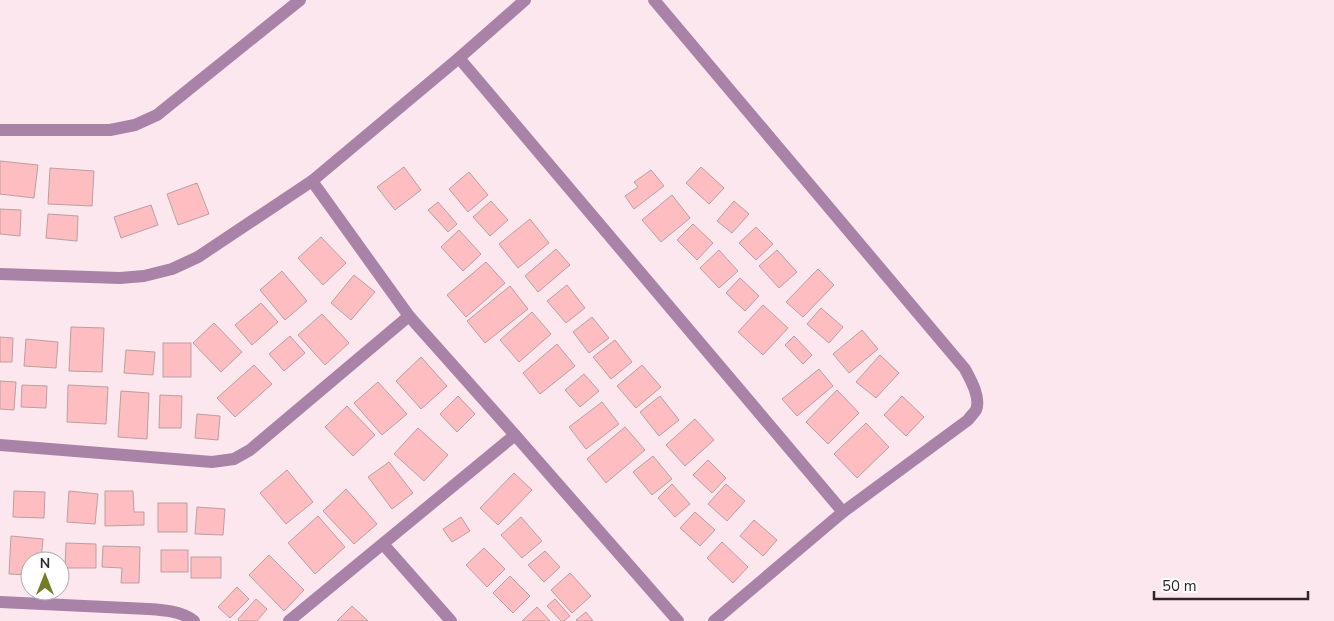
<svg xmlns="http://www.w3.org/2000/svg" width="1334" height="621" font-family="'Nunito Sans',sans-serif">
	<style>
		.building { fill: #febec1; stroke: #bb9fa0 }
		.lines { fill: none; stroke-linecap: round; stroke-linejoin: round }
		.minor { stroke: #a883a7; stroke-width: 12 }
	</style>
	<rect width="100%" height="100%" fill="#fde7ef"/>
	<!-- building -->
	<g class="building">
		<polygon points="0,161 38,165 34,198 0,194"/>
		<polygon points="404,167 421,190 395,210 377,187"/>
		<polygon points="701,167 724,188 709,204 686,183"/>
		<polygon points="50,168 94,171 92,206 48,204"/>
		<polygon points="651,170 664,186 634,209 625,196 638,187 634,182"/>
		<polygon points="469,172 488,195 468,212 449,189"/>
		<polygon points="197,183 209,214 178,225 167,194"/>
		<polygon points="672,195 690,218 661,242 642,220"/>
		<polygon points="491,201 508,220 490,236 473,217"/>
		<polygon points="734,201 749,214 732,233 717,221"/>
		<polygon points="438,202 457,224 448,232 428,210"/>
		<polygon points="151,205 158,225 121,238 114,217"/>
		<polygon points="0,209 21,210 20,236 0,234"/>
		<polygon points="48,214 78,216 77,241 46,238"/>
		<polygon points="530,219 549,243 518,268 499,244"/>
		<polygon points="693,224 713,243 697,260 677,240"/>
		<polygon points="756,227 773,244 756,260 739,243"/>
		<polygon points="459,230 481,254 463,271 441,247"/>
		<polygon points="321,237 346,263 323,285 298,258"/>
		<polygon points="556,249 570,265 538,292 525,276"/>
		<polygon points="719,250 738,271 719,288 700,268"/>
		<polygon points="777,250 797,272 779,288 759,266"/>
		<polygon points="486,262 505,283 466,317 447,295"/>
		<polygon points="818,269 834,285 803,317 786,302"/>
		<polygon points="282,271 307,301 285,320 260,290"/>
		<polygon points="354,275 375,292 351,320 331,303"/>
		<polygon points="740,278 759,296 745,311 726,293"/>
		<polygon points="567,285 585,308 566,323 547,301"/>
		<polygon points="510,286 528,309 485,343 467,321"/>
		<polygon points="261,303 278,322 252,345 235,325"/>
		<polygon points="763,305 788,328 763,355 738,332"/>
		<polygon points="821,308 843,327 829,343 807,324"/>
		<polygon points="532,312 551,334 519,362 500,340"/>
		<polygon points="322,314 349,343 325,365 298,335"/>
		<polygon points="592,317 609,338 589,353 573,332"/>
		<polygon points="214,323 242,352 221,372 193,343"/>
		<polygon points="71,327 104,328 102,372 69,371"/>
		<polygon points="862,330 878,349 849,373 833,354"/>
		<polygon points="290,336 305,353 284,371 269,354"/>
		<polygon points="794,336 812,355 803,364 785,345"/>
		<polygon points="0,337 13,338 12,362 0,362"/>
		<polygon points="26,339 58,342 56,368 24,366"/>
		<polygon points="615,340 632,362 611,379 593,357"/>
		<rect x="163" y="343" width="28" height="34"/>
		<polygon points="557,344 575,366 540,394 523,373"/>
		<polygon points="126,350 155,352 153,375 124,373"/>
		<polygon points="880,355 899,373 876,398 856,382"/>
		<polygon points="421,357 447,386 421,409 396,381"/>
		<polygon points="254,365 272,384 235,417 217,398"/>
		<polygon points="642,365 661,387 636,408 617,386"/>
		<polygon points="819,369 833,386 797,416 782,399"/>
		<polygon points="584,374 599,391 580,407 565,390"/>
		<polygon points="0,381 16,382 14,410 0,409"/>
		<polygon points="378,382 407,414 382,435 354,403"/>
		<polygon points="22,385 47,386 46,408 21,407"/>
		<polygon points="68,385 108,387 106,424 67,422"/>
		<polygon points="837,390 859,413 828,444 806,422"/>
		<polygon points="121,391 149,393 147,439 118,437"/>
		<polygon points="160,395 182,396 181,428 159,428"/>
		<polygon points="458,396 475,414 457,432 440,414"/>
		<polygon points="660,396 679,420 659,436 640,412"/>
		<polygon points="902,396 924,417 906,436 884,415"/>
		<polygon points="602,402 619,424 586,449 569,427"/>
		<polygon points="347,406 375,435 353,456 325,427"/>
		<polygon points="197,414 220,416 218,440 195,438"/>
		<polygon points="695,419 714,440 685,466 666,445"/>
		<polygon points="866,423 889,447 857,478 834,454"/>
		<polygon points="625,427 645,450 606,483 587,459"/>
		<polygon points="418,428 448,455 424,481 394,454"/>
		<polygon points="653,456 672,479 652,495 633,472"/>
		<polygon points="708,460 726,478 712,493 693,475"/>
		<polygon points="389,462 413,493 392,509 368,477"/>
		<polygon points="287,470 313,502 286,524 260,493"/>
		<polygon points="514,473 532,490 498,525 480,508"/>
		<polygon points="672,484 690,504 675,517 658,498"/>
		<polygon points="726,484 745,501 727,521 708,504"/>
		<polygon points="346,489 377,524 354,544 323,511"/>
		<polygon points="14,491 45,492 44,518 13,517"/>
		<polygon points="69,491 98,494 95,524 67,522"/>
		<polygon points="105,491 133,491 134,512 144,512 144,525 105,526"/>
		<rect x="158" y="503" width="29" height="29"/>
		<polygon points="197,507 225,509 223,535 195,534"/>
		<polygon points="695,512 715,530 700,546 680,528"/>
		<polygon points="318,516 345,547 315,574 288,543"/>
		<polygon points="461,517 470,531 452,542 443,529"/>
		<polygon points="521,517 542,541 522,558 501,535"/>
		<polygon points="754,520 777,540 763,556 740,536"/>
		<polygon points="11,536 43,539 41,561 30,561 30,575 9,574"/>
		<polygon points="722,542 748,567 733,583 707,558"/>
		<polygon points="66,543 96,544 96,568 65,568"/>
		<polygon points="103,546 140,547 139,583 121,583 122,568 102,567"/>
		<polygon points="484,548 505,569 487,587 466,565"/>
		<rect x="161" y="550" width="27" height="22"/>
		<polygon points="545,551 560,567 544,582 528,565"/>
		<polygon points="269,555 304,590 284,611 249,575"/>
		<rect x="191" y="557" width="30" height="21"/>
		<polygon points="570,573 591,596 572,613 551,590"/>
		<polygon points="510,576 530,596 513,613 493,593"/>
		<polygon points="237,587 249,599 230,618 218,607"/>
		<polygon points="256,599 267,609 257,621 239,621 238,619"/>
		<polygon points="555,599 570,616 564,621 561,621 547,606"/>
		<polygon points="352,606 368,621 337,621"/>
		<polygon points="537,607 550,621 522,621"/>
		<polygon points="586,612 593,621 577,621 576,620"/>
	</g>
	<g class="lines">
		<!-- minor -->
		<g class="minor">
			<path d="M 654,0 L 965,369 C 971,380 981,398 976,410 C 974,413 970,417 968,420 L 843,512 L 714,621"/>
			<polyline points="459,58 843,512"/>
			<polyline points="0,130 110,130 135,125 157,115 300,0"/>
			<polyline points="312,181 409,316 515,435 678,621"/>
			<polyline points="0,274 120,278 144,276 172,269 198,257 312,181 459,58 525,0"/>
			<polyline points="0,445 212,462 234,459 250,450 409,316"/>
			<polyline points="383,544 451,621"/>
			<path d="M 0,602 L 148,609 C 163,610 181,611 194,621"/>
			<polyline points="289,621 515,435"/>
		</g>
	</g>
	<!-- north arrow -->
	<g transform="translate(45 576)"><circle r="24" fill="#ffffff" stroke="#aca8aa"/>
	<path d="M0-4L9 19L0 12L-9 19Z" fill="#767c26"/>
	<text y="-8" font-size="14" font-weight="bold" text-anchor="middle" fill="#30262a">N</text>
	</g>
	<!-- scale -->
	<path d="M1154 591v8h154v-8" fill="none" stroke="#30262a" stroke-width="2.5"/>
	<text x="1162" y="591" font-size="15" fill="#30262a" stroke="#ffffff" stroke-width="4" paint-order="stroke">50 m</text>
</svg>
